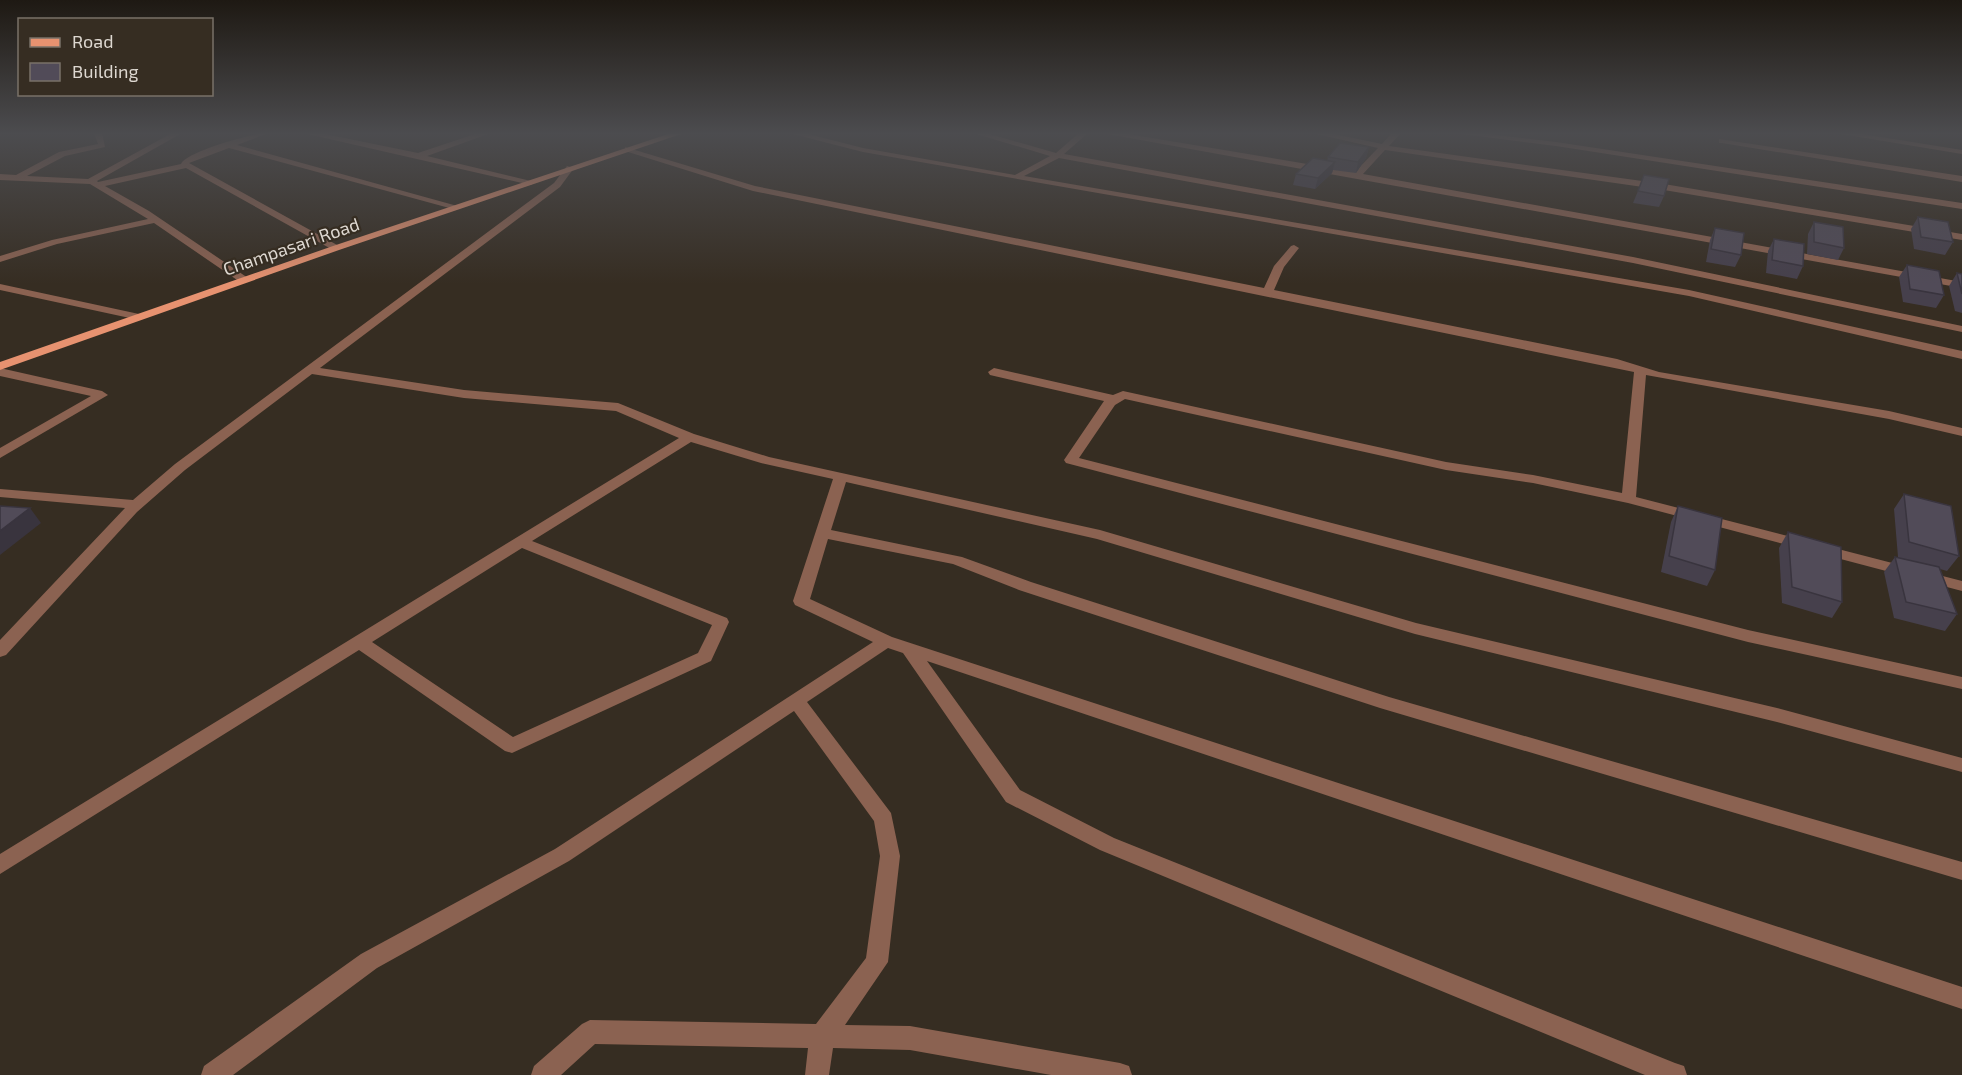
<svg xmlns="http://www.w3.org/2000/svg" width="1962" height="1075" font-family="'Exo 2',sans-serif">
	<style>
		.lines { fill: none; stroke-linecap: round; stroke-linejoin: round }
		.minor { fill: #8b6251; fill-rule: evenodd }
		.major { fill: #e79270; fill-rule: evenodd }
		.wall { fill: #46404c }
		.shaded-wall { fill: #39343e }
		.building { fill: #514b58; stroke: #39343e; stroke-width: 1.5 }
		.labels { text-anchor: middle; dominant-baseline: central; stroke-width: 4.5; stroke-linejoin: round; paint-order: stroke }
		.far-street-label { font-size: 18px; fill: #ded8d1; stroke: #362d22 }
	</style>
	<rect width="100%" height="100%" fill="#362d22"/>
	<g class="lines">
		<!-- minor -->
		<g class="minor">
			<path d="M 94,133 L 102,133 L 105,147 L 65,156 L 27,176 L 88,179 L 172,133 L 182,133 L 97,181 L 98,182 L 181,164 C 186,152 252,133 268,133 L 237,145 L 461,207 L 453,209 L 229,148 L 189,163 L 339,246 L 339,250 L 333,250 L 186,168 L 105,186 L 149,211 L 248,278 L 248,282 L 240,282 L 154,223 L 57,244 L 0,262 L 0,256 L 52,240 L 148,219 L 90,184 L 0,180 L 0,174 L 16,175 L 59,152 L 98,144 Z"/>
			<polygon points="303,133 320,133 418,153 478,133 491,133 427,156 535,182 531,185"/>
			<polygon points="789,133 804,133 863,148 1015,175 1050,156 973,133 986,133 1056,153 1079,133 1088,133 1064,154 1633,257 1962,326 1962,332 1633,263 1059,158 1024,176 1689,290 1962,351 1962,359 1689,296 863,152"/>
			<polygon points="1102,133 1122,133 1355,172 1378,148 1312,133 1329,133 1382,144 1392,133 1401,133 1389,146 1664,184 1962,234 1962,240 1664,190 1385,150 1363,174 1962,282 1962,288"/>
			<polygon points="1454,133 1481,133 1556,142 1962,203 1962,209 1556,146"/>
			<polygon points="1835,133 1856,133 1962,150 1962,154"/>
			<polygon points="1719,139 1962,176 1962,182 1722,143 1719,143"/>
			<polygon points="625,147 755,186 1264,288 1274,266 1291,246 1294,245 1299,248 1284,267 1274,290 1617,359 1659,372 1889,411 1962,428 1962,436 1889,419 1646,375 1636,497 1962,581 1962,591 1628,503 1533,483 1446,470 1125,399 1115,405 1079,458 1748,630 1962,677 1962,689 1748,642 1066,463 1064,460 1104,401 990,375 988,372 994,368 1113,395 1123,391 1446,462 1533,475 1622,493 1634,372 753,191 625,151"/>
			<path d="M 567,166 L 574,168 L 560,187 L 320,368 L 464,390 L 618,403 L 694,434 L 769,457 L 1100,530 L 1416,623 L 1777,708 L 1962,758 L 1962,772 L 1777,722 L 1415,634 L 1097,539 L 846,482 L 831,530 L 962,557 L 1031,582 L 1389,697 L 1962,862 L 1962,880 L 1380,708 L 1019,590 L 953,564 L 828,539 L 810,599 L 892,637 L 1962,987 L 1962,1009 L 927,661 L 1020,790 L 1114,838 L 1675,1063 L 1684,1066 L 1687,1075 L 1645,1075 L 1100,850 L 1006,802 L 903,653 L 888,648 L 807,702 L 891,813 L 900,856 L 888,962 L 845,1025 L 910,1026 L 1120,1063 L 1129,1066 L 1132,1075 L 1051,1075 L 910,1050 L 833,1048 L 829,1075 L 805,1075 L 808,1048 L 595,1044 L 561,1075 L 531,1075 L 534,1066 L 582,1024 L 590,1020 L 816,1024 L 866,958 L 880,856 L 874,821 L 794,711 L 569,861 L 377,968 L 233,1075 L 201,1075 L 204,1066 L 361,954 L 555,849 L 873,642 L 795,605 L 793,601 L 833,479 L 761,463 L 691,442 L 532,541 L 727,618 L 729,622 L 711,661 L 512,753 L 505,751 L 359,650 L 0,874 L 0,854 L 679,438 L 616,411 L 464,398 L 312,374 L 185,470 L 137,512 L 6,655 L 0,657 L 0,640 L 125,508 L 0,497 L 0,489 L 133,500 L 175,464 L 554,183 ZM 522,548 L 712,625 L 698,653 L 513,737 L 372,642 Z"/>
			<polygon points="0,284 139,314 145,317 139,320 0,290"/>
			<polygon points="0,368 102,391 108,395 0,458 0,448 91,396 0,376"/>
		</g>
		<!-- major -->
		<polygon class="major" points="671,133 684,133 339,250 0,370 0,362 333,246"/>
	</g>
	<!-- wall -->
	<g class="wall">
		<polygon points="1369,147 1366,158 1356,173 1333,170 1332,173 1315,189 1293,185 1296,174 1327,161 1328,157"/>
		<polygon points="1638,191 1664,196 1659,207 1633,203"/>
		<polygon points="1918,217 1953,242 1945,255 1914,249 1911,229"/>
		<polygon points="1814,222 1844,248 1838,260 1807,254 1808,234"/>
		<polygon points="1715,228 1741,255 1735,267 1706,262 1710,240"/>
		<polygon points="1774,239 1803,266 1797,279 1766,273 1768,251"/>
		<polygon points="1907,265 1944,295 1936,308 1903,302 1899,277"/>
		<polygon points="1957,273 1962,274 1962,313 1955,311 1949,286"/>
		<polygon points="1904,494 1959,556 1947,571 1940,569 1957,614 1945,631 1894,618 1884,572 1895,557 1898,557 1894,509"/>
		<polygon points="1678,506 1715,570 1707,586 1661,572 1671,522"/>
		<polygon points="1788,532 1842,602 1832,618 1782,603 1779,548"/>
	</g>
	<!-- shaded-wall -->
	<g class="shaded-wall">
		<polygon points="1369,147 1366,158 1356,173 1358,162"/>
		<polygon points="1335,162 1332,173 1315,189 1318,178"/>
		<polygon points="30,508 41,523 0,555 0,531"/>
	</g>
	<!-- building -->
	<g class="building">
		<polygon points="1340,143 1369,147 1358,162 1328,157"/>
		<polygon points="1313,158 1335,162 1318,178 1296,174"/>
		<polygon points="1644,175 1669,179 1664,196 1638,191"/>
		<polygon points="1918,217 1948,222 1953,242 1921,237"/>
		<polygon points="1814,222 1843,227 1844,248 1814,242"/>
		<polygon points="1715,228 1744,233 1741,255 1711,249"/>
		<polygon points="1774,239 1804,244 1803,266 1772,260"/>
		<polygon points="1907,265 1939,271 1944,295 1910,289"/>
		<polygon points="1957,273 1962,274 1962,294"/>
		<polygon points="1904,494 1951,506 1959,556 1909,542"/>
		<polygon points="0,506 30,508 0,531"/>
		<polygon points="1678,506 1722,518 1715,570 1669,556"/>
		<polygon points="1788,532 1841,547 1842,602 1792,587"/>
		<polygon points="1895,557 1939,567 1957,614 1906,602"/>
	</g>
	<!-- sky -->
	<linearGradient id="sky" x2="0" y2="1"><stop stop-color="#1e1913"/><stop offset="0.47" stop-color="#4c4c4f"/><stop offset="1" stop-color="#4c4c4f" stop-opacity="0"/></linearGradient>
	<rect width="1962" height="284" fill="url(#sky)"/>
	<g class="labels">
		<!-- far-street labels -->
		<g class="far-street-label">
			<text transform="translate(291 246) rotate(-19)">Champasari Road</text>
		</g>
	</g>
	<!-- legend -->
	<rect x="18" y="18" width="195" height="78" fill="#362d22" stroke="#797168" stroke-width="1.5"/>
	<rect x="30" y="38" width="30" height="9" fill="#e79270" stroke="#797168" stroke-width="1.5"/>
	<text x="72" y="48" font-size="18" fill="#ded8d1">Road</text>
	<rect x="30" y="63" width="30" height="18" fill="#514b58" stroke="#797168" stroke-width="1.5"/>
	<text x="72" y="78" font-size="18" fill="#ded8d1">Building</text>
</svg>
